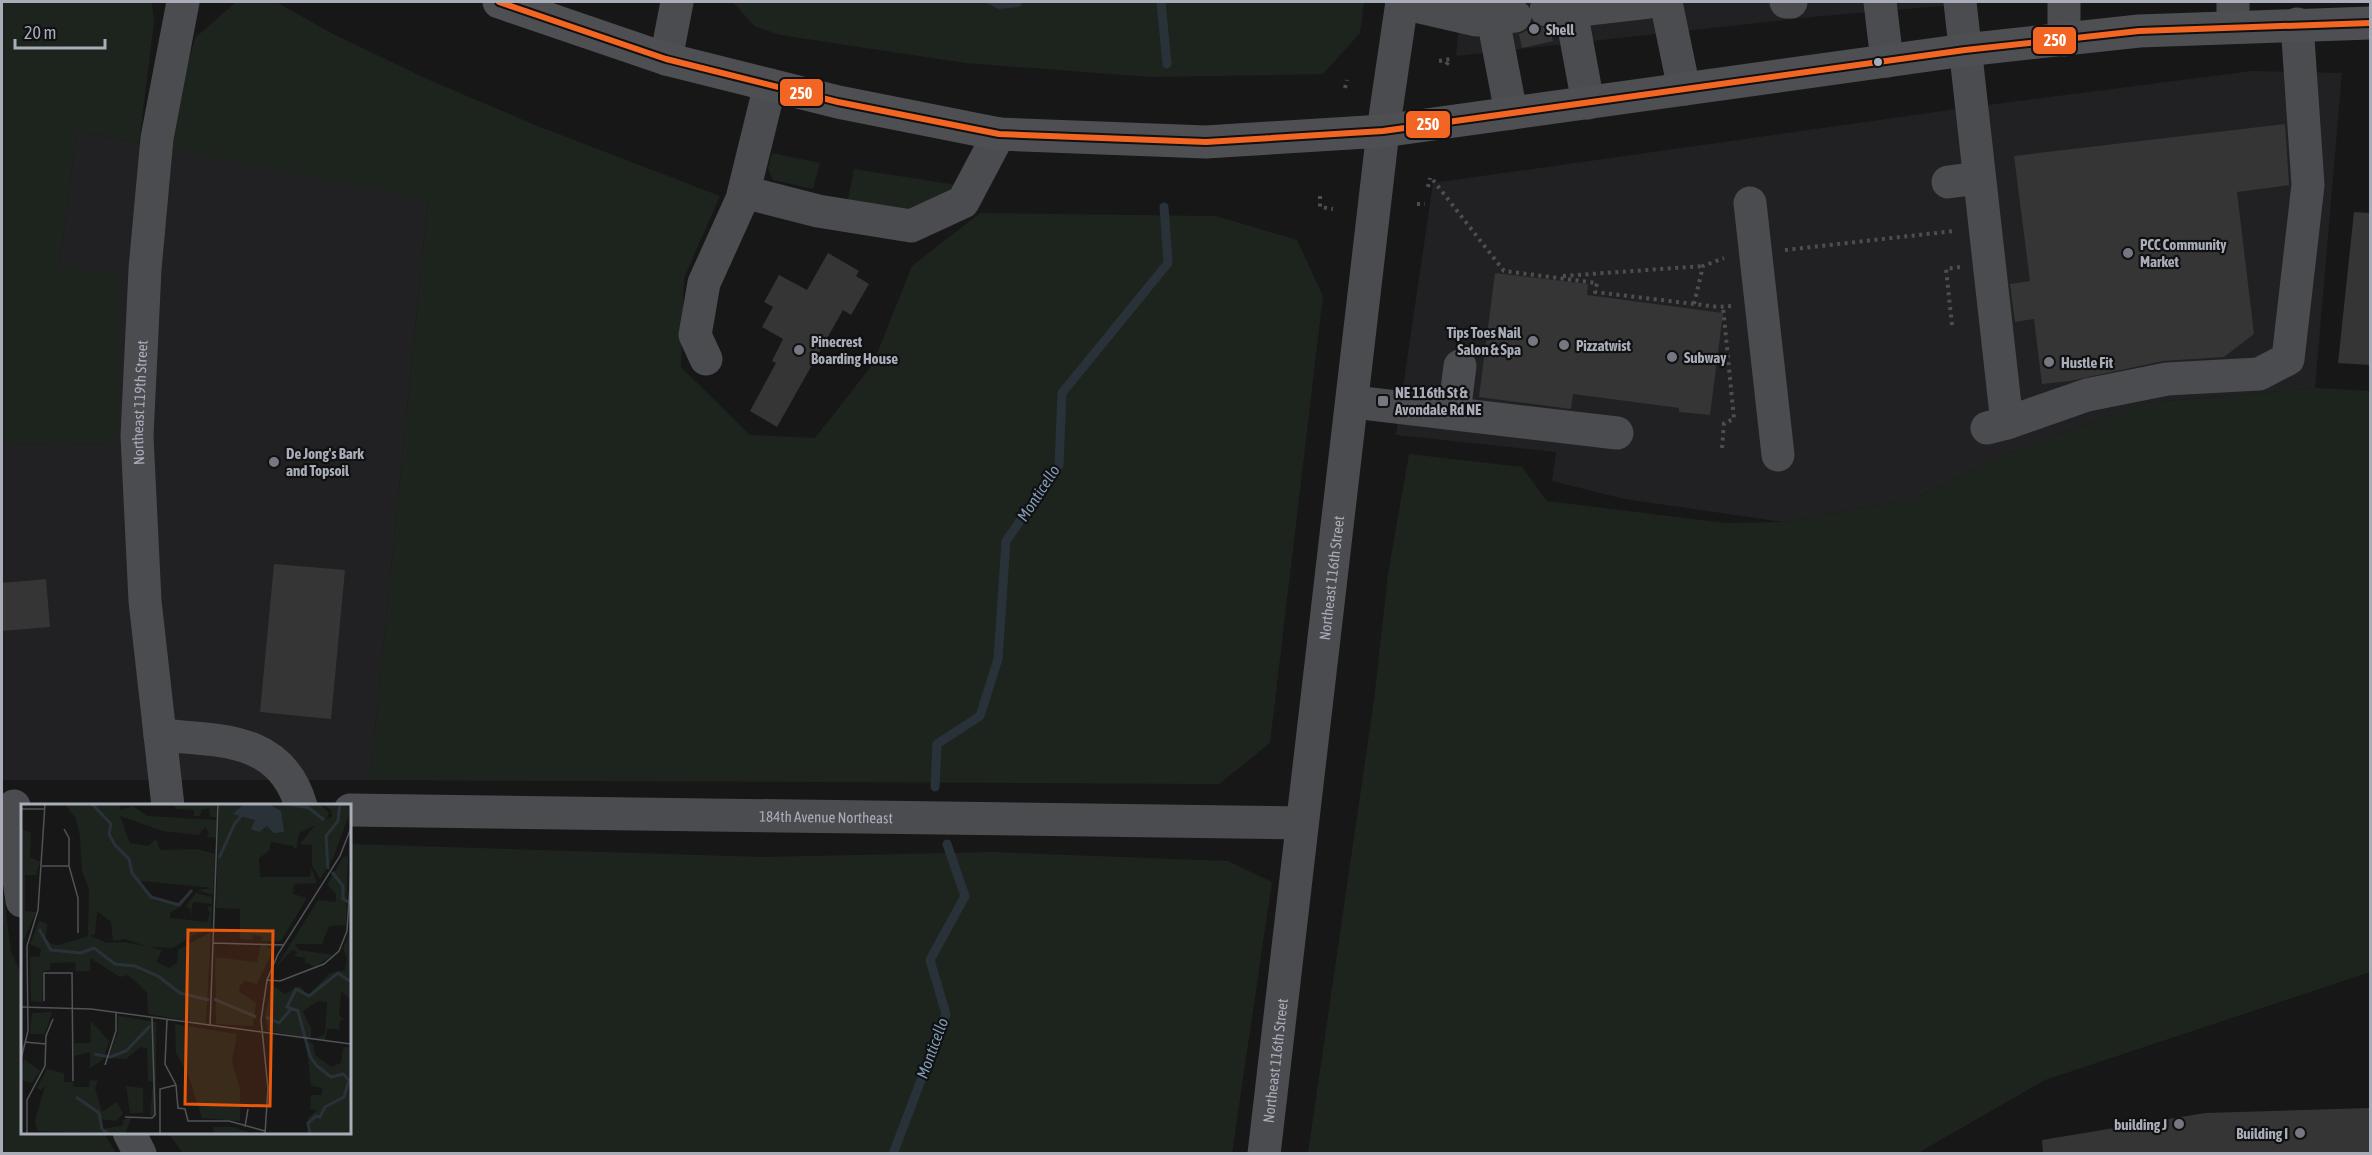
<svg xmlns="http://www.w3.org/2000/svg" width="2372" height="1155" font-family="'Asap Condensed',sans-serif">
	<style>
		.built { fill: #212123 }
		.green { fill: #1d241e }
		.water { fill: #2a3239 }
		.lines { fill: none; stroke-linecap: round; stroke-linejoin: round }
		.stream { stroke: #2a3239; stroke-width: 9 }
		.building { fill: #353536 }
		.path { stroke: #4d4e52; stroke-width: 4; stroke-dasharray: 3 4.5; stroke-linecap: butt }
		.minor { stroke: #4b4c50; stroke-width: 33 }
		.major { stroke: #4d4f52; stroke-width: 33 }
		.bus-1-casing { stroke: #111113; stroke-width: 10 }
		.bus-1 { stroke: #f26522; stroke-width: 6 }
		.poi-dot { fill: #757880; stroke: #111113; stroke-width: 2 }
		.bus-dot { fill: #a8adb8; stroke: #111113; stroke-width: 2 }
		.labels { text-anchor: middle; dominant-baseline: central; stroke-width: 4.5; stroke-linejoin: round; paint-order: stroke }
		.poi-label { font-size: 15px; font-weight: bold; fill: #a8adb8; stroke: #111113; text-anchor: start }
		.street-label { font-size: 15px; fill: #a8adb8; stroke: #111113 }
		.water-label { font-size: 16px; font-style: italic; fill: #7f9bb3; stroke: #111113 }
		.inset-river { fill: none; stroke: #2a3239; stroke-width: 3 }
		.inset-road { fill: none; stroke: #515357; stroke-width: 1.5 }
		.view { fill: #e8590c; fill-opacity: 0.15; stroke: #e8590c; stroke-width: 3 }
		.inset-edge { fill: none; stroke: #a8adb8; stroke-width: 3 }
		.line-badge { stroke: #111113; stroke-width: 2 }
		.badge-label { font-size: 16px; text-anchor: middle; font-weight: bold; fill: #fff }
	</style>
	<rect width="100%" height="100%" fill="#171717"/>
	<!-- built -->
	<g class="built">
		<polygon points="1461,2 1988,2 1812,17 1456,56"/>
		<polygon points="2252,71 2342,73 2315,388 2145,403 2018,449 1916,498 1784,522 1624,499 1552,481 1556,452 1396,435 1433,183 1971,107"/>
		<polygon points="77,131 428,199 370,780 2,780 2,445 118,443 59,267"/>
	</g>
	<!-- green -->
	<g class="green">
		<polygon points="2,2 152,2 154,22 139,143 77,131 59,267 120,275 118,443 2,445"/>
		<polygon points="236,2 276,2 333,34 427,79 535,125 720,196 684,278 681,367 750,435 815,438 873,364 912,266 980,213 1216,216 1297,240 1323,296 1270,743 1219,784 370,780 428,200 169,149 175,106 195,38"/>
		<polygon points="733,2 1364,2 1360,33 1323,74 1150,77 965,63 780,35 754,26"/>
		<polygon points="772,153 820,163 813,189 773,180 768,168"/>
		<polygon points="854,169 963,186 917,219 846,209"/>
		<polygon points="2315,388 2370,391 2370,972 2045,1080 1918,1153 1308,1153 1374,700 1388,574 1409,454 1522,467 1547,501 1725,523 1784,522 1916,498 2018,449 2145,403"/>
		<polygon points="350,844 764,857 993,852 1228,861 1272,882 1232,1153 183,1153 168,1133 350,1132"/>
		<polygon points="2,881 11,952 22,976 22,1132 104,1133 116,1153 2,1153"/>
	</g>
	<!-- water -->
	<polygon class="water" points="984,2 1024,2 1019,7 999,9"/>
	<g class="lines">
		<!-- stream -->
		<g class="stream">
			<polyline points="1161,2 1167,64"/>
			<polyline points="935,787 937,744 980,716 998,659 1006,541 1059,465 1062,393 1168,263 1164,207"/>
			<polyline points="893,1154 946,1014 930,960 965,896 947,844"/>
		</g>
	</g>
	<!-- building -->
	<g class="building">
		<polygon points="1532,22 1537,26 1550,29 1553,41 1522,48 1519,34 1526,31"/>
		<polygon points="2285,124 2289,185 2237,192 2254,334 2224,357 2163,361 2070,381 2042,384 2034,319 2015,322 2010,284 2030,281 2014,156"/>
		<polygon points="2354,212 2370,213 2370,365 2338,363"/>
		<polygon points="828,253 859,271 856,276 869,284 851,315 843,310 777,427 750,411 776,363 772,361 783,339 762,327 773,307 764,302 779,275 807,290"/>
		<polygon points="1495,273 1588,284 1587,295 1723,313 1710,415 1679,412 1679,408 1573,394 1571,409 1479,397"/>
		<polygon points="274,564 345,570 331,719 260,712"/>
		<polygon points="46,579 50,627 2,631 2,583"/>
		<polygon points="2370,1108 2370,1154 2043,1154 2042,1140 2205,1113"/>
	</g>
	<g class="lines">
		<!-- path -->
		<g class="path">
			<polyline points="1439,61 1450,59 1445,67"/>
			<polyline points="1345,88 1347,80"/>
			<polyline points="1433,180 1504,271 1597,283 1595,292 1719,307 1731,306"/>
			<polyline points="1428,187 1430,178"/>
			<polyline points="1320,196 1320,207 1333,209"/>
			<polyline points="1417,204 1425,204"/>
			<polyline points="1785,250 1954,231"/>
			<polyline points="1563,276 1703,266"/>
			<polyline points="1694,304 1703,266 1724,258"/>
			<polyline points="1952,325 1946,269 1960,267"/>
			<polyline points="1722,448 1724,423 1734,419 1723,307"/>
		</g>
		<!-- minor -->
		<g class="minor">
			<polyline points="1666,2 1684,89"/>
			<polyline points="1786,2 1791,2"/>
			<polyline points="1880,2 1887,61"/>
			<polyline points="1960,2 2007,423 1987,428"/>
			<polyline points="2064,2 2064,40"/>
			<polyline points="1402,3 1476,20 1515,16"/>
			<polyline points="1546,10 1571,11 1649,2"/>
			<polyline points="1571,11 1588,103"/>
			<polyline points="1493,19 1511,113"/>
			<polyline points="2233,26 2233,2"/>
			<polyline points="666,59 677,2"/>
			<polyline points="1948,182 1979,178"/>
			<polyline points="744,192 818,211 911,226 963,202 999,134"/>
			<polyline points="1750,203 1778,455"/>
			<polyline points="706,359 695,335 704,283 742,199 770,85"/>
			<polyline points="1354,402 1617,433"/>
			<polyline points="1454,413 1460,366"/>
			<polyline points="2007,423 2087,395 2167,379 2259,374 2288,359 2308,185 2297,24"/>
			<path d="M 160,735 C 219,741 281,736 301,806"/>
			<polyline points="14,806 12,831 22,901"/>
			<path id="s1" d="M 168,806 L 145,601 L 137,436 L 145,269 L 157,138 L 183,2"/>
			<path id="s2" d="M 350,810 L 1302,823"/>
			<polyline points="129,1132 140,1154"/>
			<path id="s3" d="M 1264,1154 L 1383,131 L 1402,2"/>
		</g>
		<!-- major -->
		<polyline class="major" points="499,2 666,59 838,102 999,134 1206,142 1383,131 1965,50 2139,31 2370,23"/>
		<!-- bus-1 casing -->
		<g class="bus-1-casing">
			<polyline id="bus-1" points="499,2 666,59 838,102 999,134 1206,142 1383,131 1965,50 2139,31 2370,23"/>
		</g>
		<!-- bus-1 -->
		<use href="#bus-1" class="bus-1"/>
	</g>
	<!-- markers -->
	<g class="poi-dot">
		<circle cx="1534" cy="29" r="6"/>
		<circle cx="2128" cy="253" r="6"/>
		<circle cx="1533" cy="341" r="6"/>
		<circle cx="1564" cy="345" r="6"/>
		<circle cx="799" cy="350" r="6"/>
		<circle cx="1672" cy="357" r="6"/>
		<circle cx="2049" cy="362" r="6"/>
		<rect x="1377" y="395" width="12" height="12" rx="3"/>
		<circle cx="274" cy="462" r="6"/>
		<circle cx="2179" cy="1124" r="6"/>
		<circle cx="2300" cy="1133" r="6"/>
	</g>
	<circle class="bus-dot" cx="1878" cy="62" r="5"/>
	<g class="labels">
		<!-- poi labels -->
		<g class="poi-label">
			<text x="1546" y="29">Shell</text>
			<text x="2140" y="244">PCC Community<tspan x="2140" dy="17">Market</tspan></text>
			<text x="1521" y="332" text-anchor="end">Tips Toes Nail<tspan x="1521" dy="17">Salon &amp; Spa</tspan></text>
			<text x="811" y="341">Pinecrest<tspan x="811" dy="17">Boarding House</tspan></text>
			<text x="1576" y="345">Pizzatwist</text>
			<text x="1684" y="357">Subway</text>
			<text x="2061" y="362">Hustle Fit</text>
			<text x="1395" y="392">NE 116th St &amp;<tspan x="1395" dy="17">Avondale Rd NE</tspan></text>
			<text x="286" y="453">De Jong's Bark<tspan x="286" dy="17">and Topsoil</tspan></text>
			<text x="2167" y="1124" text-anchor="end">building J</text>
			<text x="2288" y="1133" text-anchor="end">Building I</text>
		</g>
		<!-- street labels -->
		<g class="street-label">
			<text stroke="none"><textPath href="#s1" startOffset="405">Northeast 119th Street</textPath></text>
			<text stroke="none"><textPath href="#s3" startOffset="580">Northeast 116th Street</textPath></text>
			<text stroke="none"><textPath href="#s2" startOffset="476">184th Avenue Northeast</textPath></text>
			<text stroke="none"><textPath href="#s3" startOffset="94">Northeast 116th Street</textPath></text>
		</g>
		<!-- water labels -->
		<g class="water-label">
			<text transform="translate(1038 493) rotate(-57)">Monticello</text>
			<text transform="translate(932 1048) rotate(-70)">Monticello</text>
		</g>
	</g>
	<!-- overview -->
	<g transform="translate(21 804)">
		<rect width="330" height="330" fill="#171717"/>
		<path d="M 44,0 L 99,0 L 99,6 L 112,2 L 126,12 L 196,16 L 195,34 L 185,33 L 188,29 L 184,23 L 178,31 L 142,27 L 99,12 L 109,39 L 127,42 L 135,35 L 139,46 L 176,45 L 194,50 L 192,91 L 176,86 L 191,84 L 120,77 L 119,81 L 137,97 L 155,100 L 172,85 L 161,101 L 149,109 L 149,114 L 186,118 L 189,109 L 186,103 L 191,102 L 190,126 L 174,130 L 152,144 L 127,143 L 104,135 L 92,137 L 90,118 L 76,107 L 74,130 L 69,132 L 86,139 L 104,138 L 141,146 L 135,158 L 148,164 L 156,159 L 157,146 L 190,128 L 185,220 L 127,210 L 126,189 L 114,177 L 107,171 L 99,173 L 69,154 L 69,167 L 55,167 L 54,158 L 29,159 L 29,166 L 22,167 L 21,198 L 10,197 L 9,153 L 19,152 L 20,145 L 9,140 L 18,117 L 26,120 L 25,135 L 30,140 L 38,141 L 67,132 L 68,85 L 61,67 L 59,32 L 55,15 ZM 151,0 L 196,0 L 196,13 L 189,13 L 188,4 L 180,6 L 179,12 L 173,12 L 173,6 L 156,5 ZM 198,0 L 299,0 L 308,9 L 305,16 L 278,29 L 275,46 L 272,42 L 250,38 L 248,47 L 238,54 L 239,73 L 289,73 L 290,64 L 296,79 L 273,80 L 272,90 L 286,94 L 260,137 L 241,137 L 242,133 L 232,131 L 231,136 L 219,135 L 219,105 L 195,104 ZM 301,0 L 328,0 L 328,11 L 312,54 L 299,75 L 291,61 L 291,41 L 279,40 L 294,21 L 311,13 L 310,6 ZM 0,25 L 10,29 L 9,53 L 19,58 L 15,71 L 4,71 L 4,107 L 15,108 L 1,140 ZM 327,52 L 325,121 L 308,122 L 301,140 L 274,140 L 278,146 L 312,151 L 294,163 L 284,158 L 284,154 L 273,152 L 277,148 L 271,146 L 255,163 L 297,96 L 315,98 L 315,90 L 306,81 L 322,53 ZM 175,89 L 191,93 L 191,100 L 172,98 L 169,114 L 169,104 L 164,103 ZM 330,100 L 330,197 L 320,187 L 318,211 L 323,216 L 319,216 L 318,225 L 306,225 L 304,236 L 293,235 L 304,230 L 306,198 L 297,197 L 282,207 L 290,224 L 290,234 L 247,227 L 244,212 L 251,181 L 264,190 L 278,182 L 288,191 L 309,169 L 324,166 L 326,155 L 322,145 L 328,129 ZM 240,139 L 252,146 L 236,180 L 224,177 L 219,182 L 218,187 L 235,199 L 232,222 L 195,220 L 194,153 L 236,158 ZM 31,208 L 24,230 L 9,230 L 11,209 ZM 97,212 L 135,218 L 135,312 L 129,311 L 132,278 L 127,277 L 126,244 L 119,243 L 105,255 L 87,254 L 97,228 ZM 70,217 L 88,237 L 82,256 L 69,264 L 69,248 L 53,252 L 53,239 L 69,239 ZM 154,220 L 216,230 L 211,258 L 219,284 L 219,317 L 181,314 L 169,276 L 155,249 ZM 285,237 L 292,239 L 294,251 L 310,263 L 320,259 L 322,243 L 330,243 L 330,330 L 290,330 L 287,314 L 296,306 L 289,305 L 290,291 L 301,291 L 301,284 L 290,282 ZM 3,255 L 19,267 L 11,279 L 0,276 ZM 26,265 L 43,269 L 43,278 L 52,278 L 53,283 L 68,283 L 69,276 L 77,277 L 74,284 L 81,308 L 96,298 L 102,310 L 95,317 L 80,315 L 82,325 L 102,321 L 102,316 L 111,313 L 104,330 L 16,327 L 14,317 L 24,282 L 20,286 L 16,284 ZM 105,282 L 122,284 L 122,309 L 109,309 ZM 192,323 L 213,323 L 233,330 L 193,330 Z" fill="#1d241e"/>
		<path d="M 223,0 L 247,0 L 260,7 L 263,28 L 253,29 L 246,22 L 238,28 L 230,25 L 234,16 L 212,10 Z" fill="#2a3239"/>
		<path class="inset-river" d="M 71,0 L 90,20 L 88,30 L 94,41 L 108,55 L 111,69 L 130,93 L 158,101 L 171,86M 266,0 L 288,4 L 303,16M 198,54 L 214,19 L 222,10M 307,65 L 305,32 L 317,17 L 319,0M 311,68 L 322,82 L 322,95 L 330,99M 18,125 L 30,146 L 60,149 L 73,144 L 94,160 L 114,162 L 137,172 L 159,189 L 188,196M 193,195 L 235,213M 245,213 L 258,219 L 270,205M 73,250 L 89,253 L 105,247 L 129,222M 55,293 L 78,309 L 81,325 L 87,330M 289,330 L 287,319 L 295,312 L 299,313 L 304,303 L 323,293 L 328,276 L 322,270 L 310,273 L 296,262 L 289,252 L 277,207 L 266,203 L 275,185 L 288,192 L 317,169 L 330,178"/>
		<path class="inset-road" d="M 0,5 L 23,5M 43,25 L 48,34 L 48,62 L 57,94 L 57,129M 21,62 L 48,62M 192,139 L 263,141M 246,176 L 259,177 L 303,160 L 318,147 L 326,127 L 330,66M 23,197 L 23,169 L 51,169 L 52,277M 0,203 L 70,205 L 330,240M 146,216 L 144,260 L 155,281 L 157,304 L 164,305 L 167,317 L 208,317 L 244,327M 189,222 L 197,0M 4,238 L 25,240M 0,255 L 7,227 L 6,142 L 17,106 L 24,0M 84,261 L 95,227 L 95,208M 104,313 L 131,314 L 134,311 L 131,214M 224,323 L 227,305M 6,330 L 6,296 L 24,262 L 25,232 L 32,215M 139,330 L 139,285 L 155,281M 244,330 L 247,284 L 240,216 L 246,176 L 257,150 L 319,52 L 330,24"/>
		<path class="view" d="M 167,126 L 252,127 L 249,302 L 164,300 Z"/>
		<rect width="330" height="330" class="inset-edge"/>
	</g>
	<g class="line-badge">
		<rect x="2032" y="26" width="45" height="29" rx="6" fill="#f26522"/>
		<rect x="779" y="78" width="45" height="29" rx="6" fill="#f26522"/>
		<rect x="1405" y="110" width="46" height="29" rx="6" fill="#f26522"/>
	</g>
	<g class="badge-label">
		<text x="2055" y="46">250</text>
		<text x="801" y="99">250</text>
		<text x="1428" y="130">250</text>
	</g>
	<!-- border -->
	<rect width="2372" height="1155" fill="none" stroke="#a8adb8" stroke-width="6"/>
	<!-- scale -->
	<path d="M15 39v9h90v-9" fill="none" stroke="#a8adb8" stroke-width="3"/>
	<text x="24" y="39" font-size="18" fill="#a8adb8" stroke="#111113" stroke-width="4.5" paint-order="stroke">20 m</text>
</svg>
